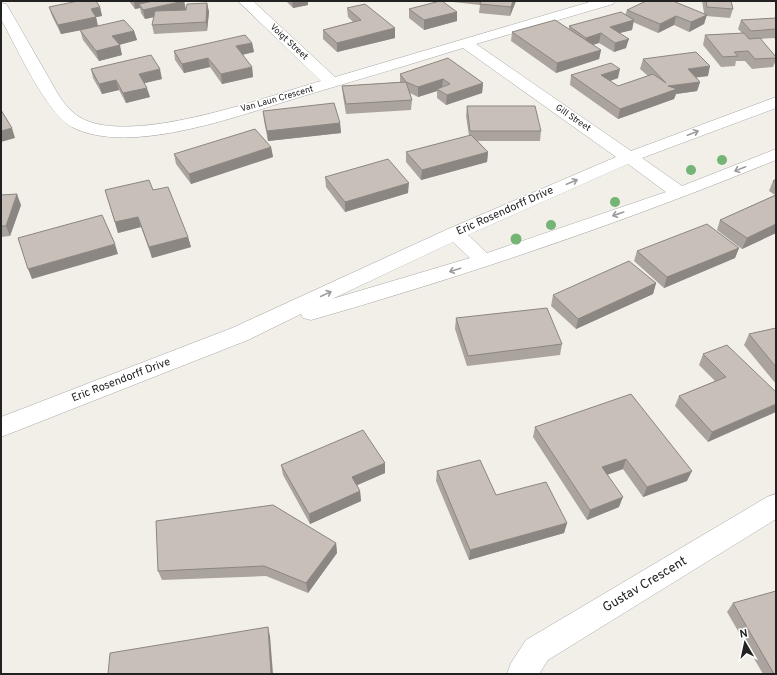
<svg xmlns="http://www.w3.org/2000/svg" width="777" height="675" font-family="Overpass,sans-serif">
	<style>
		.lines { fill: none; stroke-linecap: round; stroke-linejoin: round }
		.minor-casing { stroke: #a9a9a9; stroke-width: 1 }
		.minor { fill: #fff; fill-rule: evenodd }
		.tree { fill: #74b475 }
		.wall { fill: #aba49e }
		.shaded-wall { fill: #8b8681 }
		.building { fill: #c7bfb8; stroke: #8b8681 }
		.oneway { stroke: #9c9c9c }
		.labels { text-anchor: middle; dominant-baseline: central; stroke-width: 3; stroke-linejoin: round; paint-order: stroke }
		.far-street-label { font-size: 9px; fill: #222; stroke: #fff }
		.street-label { font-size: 11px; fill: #222; stroke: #fff }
		.near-street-label { font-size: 13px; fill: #222; stroke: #fff }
	</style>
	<rect width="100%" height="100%" fill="#f2efe9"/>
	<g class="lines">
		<!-- minor casing -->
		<g class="minor-casing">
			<g id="minor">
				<path d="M 238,1 L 253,1 L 335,77 L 593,1 L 615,1 L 613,4 L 476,44 L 631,151 L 776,97 L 776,108 L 642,158 L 682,186 L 776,149 L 776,160 C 624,222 469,275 311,320 L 303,318 L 301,314 L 248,340 L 1,437 L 1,417 L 232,328 L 448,229 L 616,157 L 463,48 C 412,64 360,79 310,94 C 248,112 132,158 72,127 C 46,113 16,46 1,19 L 1,3 L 6,4 L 8,7 C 21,29 33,51 46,73 C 54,87 62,104 75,114 C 121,151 268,96 321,81 ZM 628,164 L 666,192 L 487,253 L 468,235 ZM 453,242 L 470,258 L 332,299 Z"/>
				<polygon points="776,494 776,519 548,660 539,674 507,674 511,663 526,640 767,497"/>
			</g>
		</g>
		<!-- minor -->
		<use href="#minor" class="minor"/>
	</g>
	<!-- trees -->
	<g class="tree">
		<circle cx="722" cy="160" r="5"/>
		<circle cx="691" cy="170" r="5"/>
		<circle cx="615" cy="202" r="5"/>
		<circle cx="551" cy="225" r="5"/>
		<circle cx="516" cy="239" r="5.5"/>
	</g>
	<!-- wall -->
	<g class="wall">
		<polygon points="31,1 68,1 31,2"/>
		<polygon points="129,1 184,1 186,10 207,3 209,12 207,31 154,34 152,25 154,17 145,19 141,13 140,8 135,9"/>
		<polygon points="286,1 308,1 308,5 293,8"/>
		<polygon points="444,1 516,1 510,16 479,13 480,5"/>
		<polygon points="702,1 731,1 733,9 730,18 706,16 704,24 689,32 674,25 658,33 633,22 632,30 619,33 626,48 614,52 599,43 593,45 601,50 599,59 556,73 511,41 512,32 569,29 569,26 625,15 627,10 704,13"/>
		<polygon points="49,7 100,7 102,16 96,17 98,26 134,31 137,40 119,45 122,55 99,61 83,40 80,30 61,34 52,16"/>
		<polygon points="347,8 395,38 337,52 323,39 323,30 353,22 348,17"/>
		<polygon points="409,9 457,12 457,21 424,30 409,18"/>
		<polygon points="776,18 776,40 774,38 760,39 776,57 776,60 773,67 752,69 745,61 736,61 735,66 721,67 703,45 705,35 742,33 738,29 741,20"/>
		<polygon points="252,43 254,52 242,55 252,67 253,77 222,84 210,67 184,73 175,60 174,51"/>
		<polygon points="643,59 708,76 696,77 700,82 697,91 676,94 674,99 618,119 570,85 571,75 618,78 610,81 618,86 648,76 640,69"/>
		<polygon points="91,69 162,79 144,83 150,97 126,103 119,90 102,94 93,78"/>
		<polygon points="400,74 483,83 482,93 446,105 437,98 437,91 418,97 410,93 412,100 411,110 346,114 343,96 342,86 400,82"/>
		<polygon points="467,106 541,131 540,141 478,141 488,152 487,162 421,180 406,162 406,152 469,136 466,116"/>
		<polygon points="263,111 340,123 341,133 268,141 264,121"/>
		<polygon points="271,147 273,157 191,184 176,164 174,154"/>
		<polygon points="325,177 408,193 345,212 326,187"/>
		<polygon points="776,179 776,233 742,249 717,230 720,220 775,195 769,191 773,181"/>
		<polygon points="105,190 153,190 188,237 191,247 152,258 141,227 118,233"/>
		<polygon points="1,195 21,205 10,236 1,237"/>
		<polygon points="739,248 735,258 664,288 634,261 637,251"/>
		<polygon points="656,283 653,294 576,329 551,306 553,295"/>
		<polygon points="456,318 562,344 560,355 467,366 455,329"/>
		<polygon points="776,328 776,384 744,345 749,334"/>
		<polygon points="703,354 776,392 708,442 675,406 679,396 715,381 699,365"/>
		<polygon points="535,427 687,481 643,497 623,469 607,475 619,507 587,520 533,437"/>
		<polygon points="281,465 385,473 357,485 360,491 361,501 310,524 283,475"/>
		<polygon points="437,471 567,523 564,533 469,560 436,481"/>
		<polygon points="336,543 337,553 308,593 266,576 162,580 158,571"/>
		<polygon points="733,603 776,674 763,674 727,612"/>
	</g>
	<!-- shaded-wall -->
	<g class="shaded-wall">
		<polygon points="134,1 152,1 153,5 139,4 140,8 135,9"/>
		<polygon points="184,1 186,10 145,19 143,10"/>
		<polygon points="292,1 308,1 308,5 293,8"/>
		<polygon points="513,1 516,1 510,16 511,7"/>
		<polygon points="207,3 209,12 207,31 206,22"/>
		<polygon points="100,7 102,16 96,17 98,27 61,34 58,25 91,9"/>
		<polygon points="457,12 457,21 424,30 424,20"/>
		<polygon points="707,15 704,24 689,32 691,22"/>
		<polygon points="676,16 674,25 658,33 660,24"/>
		<polygon points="634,20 632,30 608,36 610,27"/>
		<polygon points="395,28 395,38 337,52 337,43"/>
		<polygon points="134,31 137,40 115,46 112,36"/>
		<polygon points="601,33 599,43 585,47 586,38"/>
		<polygon points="629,39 626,48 614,52 615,43"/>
		<polygon points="252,43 254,52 237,56 236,46"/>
		<polygon points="120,45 122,55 99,61 96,51"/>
		<polygon points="601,50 599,59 556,73 557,63"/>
		<polygon points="208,58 210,67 184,73 182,64"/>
		<polygon points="710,66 708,76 685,79 688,69"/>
		<polygon points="252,67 253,77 222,84 221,74"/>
		<polygon points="160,69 162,79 141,84 139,74"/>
		<polygon points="620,69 618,78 599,85 601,75"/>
		<polygon points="443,79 442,89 437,89 437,91 418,97 418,87"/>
		<polygon points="116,80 119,90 102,94 99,84"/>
		<polygon points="700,82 697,91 676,94 674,99 618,119 620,109 668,86"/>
		<polygon points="483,83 482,93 446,105 447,95"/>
		<polygon points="147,88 150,97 126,103 123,93"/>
		<polygon points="340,123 341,133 268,141 267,131"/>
		<polygon points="12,128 15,138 1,142 1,131"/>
		<polygon points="271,147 273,157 191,184 189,174"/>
		<polygon points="488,152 487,162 421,180 422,170"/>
		<polygon points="409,183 408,193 345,212 345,202"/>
		<polygon points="17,194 21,205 10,236 6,226"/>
		<polygon points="138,217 141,227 118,233 115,222"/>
		<polygon points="776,224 776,233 742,249 747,238"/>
		<polygon points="188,237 191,247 152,258 149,247"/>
		<polygon points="115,244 118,254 32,279 28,269"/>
		<polygon points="739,248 735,258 664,288 667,277"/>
		<polygon points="656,283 653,294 576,329 578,319"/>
		<polygon points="776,404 776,412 708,442 712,432"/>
		<polygon points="626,459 623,469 598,478 602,467"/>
		<polygon points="385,463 385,473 353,487 352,477"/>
		<polygon points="692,471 687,481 643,497 647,487"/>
		<polygon points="360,491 361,501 310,524 309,514"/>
		<polygon points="623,497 619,507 587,520 590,510"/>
		<polygon points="567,523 564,533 469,560 470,550"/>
		<polygon points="336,543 337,553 308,593 306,583"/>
		<polygon points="268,627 270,636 273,674 271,674"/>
	</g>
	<!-- building -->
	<g class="building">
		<polygon points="78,1 96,1 100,7 91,9 96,17 58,25 49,7"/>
		<polygon points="153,1 184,1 143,10 139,4"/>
		<polygon points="440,1 442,1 457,12 424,20 409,9"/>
		<polygon points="481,1 513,1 511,7 480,4"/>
		<polygon points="646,1 673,1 707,15 691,22 676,16 660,24 627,10"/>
		<polygon points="706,1 731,1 733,9 707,7"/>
		<polygon points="207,3 206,22 152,25 155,11 186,10 187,4"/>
		<polygon points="365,4 395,28 337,43 323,30 361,20 347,8"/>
		<polygon points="621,12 634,20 610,27 629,39 615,43 601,33 586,38 569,26"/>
		<polygon points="776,18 776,29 751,31 741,20"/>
		<polygon points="124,20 134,31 112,36 120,45 96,51 80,30"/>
		<polygon points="555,20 601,50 557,63 512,32"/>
		<polygon points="744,33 749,39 760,38 776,57 776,58 755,59 748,51 734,52 738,56 723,57 705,35"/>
		<polygon points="245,35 252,43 236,46 252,67 221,74 208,58 182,64 174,51"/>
		<polygon points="696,52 710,66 688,69 700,82 668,86 677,89 620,109 571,75 611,63 620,69 601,75 618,86 653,74 666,83 643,59"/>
		<polygon points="151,55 160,69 139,74 147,88 123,93 116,80 99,84 91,69"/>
		<polygon points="448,58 483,83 447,95 437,89 450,84 443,79 418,87 406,82 412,100 346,104 342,86 406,82 400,74"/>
		<polygon points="334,103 340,123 267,131 263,111"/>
		<polygon points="467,106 535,106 541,131 470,131"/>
		<polygon points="1,110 12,128 1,131"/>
		<polygon points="255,129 271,147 189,174 174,154"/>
		<polygon points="471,135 488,152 422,170 406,152"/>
		<polygon points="388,159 409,183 345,202 325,177"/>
		<polygon points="776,179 776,183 773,181"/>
		<polygon points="149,180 153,190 168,187 188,237 149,247 138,217 115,222 105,190"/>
		<polygon points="17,194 6,226 1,226 1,195"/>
		<polygon points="776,195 776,224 747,238 720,220"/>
		<polygon points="102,215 115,244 28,269 18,238"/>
		<polygon points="707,224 739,248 667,277 637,251"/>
		<polygon points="629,261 656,283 578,319 553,295"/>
		<polygon points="547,308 562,344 468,356 456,318"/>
		<polygon points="776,328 776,367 749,334"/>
		<polygon points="727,345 776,392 776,404 712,432 679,396 726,377 703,354"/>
		<polygon points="631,394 692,471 647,487 626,459 602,467 623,497 590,510 535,427"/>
		<polygon points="363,430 385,463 352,477 360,491 309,514 281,465"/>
		<polygon points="480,460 496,495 546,482 567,523 470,550 437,471"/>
		<polygon points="273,505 336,543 306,583 264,566 158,571 156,521"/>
		<polygon points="776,591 776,673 774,674 733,603"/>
		<polygon points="268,627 271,674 108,674 110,653"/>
	</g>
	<!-- one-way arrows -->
	<defs><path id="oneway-shaft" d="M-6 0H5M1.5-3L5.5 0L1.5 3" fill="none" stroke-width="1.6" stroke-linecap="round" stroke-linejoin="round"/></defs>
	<g class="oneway">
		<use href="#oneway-shaft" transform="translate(693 133) rotate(-21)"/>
		<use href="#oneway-shaft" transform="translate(740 169) rotate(158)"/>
		<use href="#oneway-shaft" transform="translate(572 182) rotate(-23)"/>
		<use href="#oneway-shaft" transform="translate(618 214) rotate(161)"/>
		<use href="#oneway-shaft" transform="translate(455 270) rotate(163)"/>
		<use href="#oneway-shaft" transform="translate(326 294) rotate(-25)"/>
	</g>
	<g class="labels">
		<!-- far-street labels -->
		<g class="far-street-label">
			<text transform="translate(289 42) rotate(43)">Voigt Street</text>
			<text transform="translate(277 99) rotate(-16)">Van Laun Crescent</text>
			<text transform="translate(573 118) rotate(34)">Gill Street</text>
		</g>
		<!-- street labels -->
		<g class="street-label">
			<text transform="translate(505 211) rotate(-24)">Eric Rosendorff Drive</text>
			<text transform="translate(121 380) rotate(-21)">Eric Rosendorff Drive</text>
		</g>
		<!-- near-street labels -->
		<g class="near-street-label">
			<text transform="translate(645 585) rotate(-31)">Gustav Crescent</text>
		</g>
	</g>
	<!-- border -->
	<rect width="777" height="675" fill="none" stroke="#222222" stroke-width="4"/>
	<!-- north arrow -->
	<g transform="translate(745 643) rotate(351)" stroke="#ffffff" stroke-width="3" paint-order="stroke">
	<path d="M0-3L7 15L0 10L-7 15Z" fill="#222222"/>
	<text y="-6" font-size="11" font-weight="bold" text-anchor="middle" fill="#222222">N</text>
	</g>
</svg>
